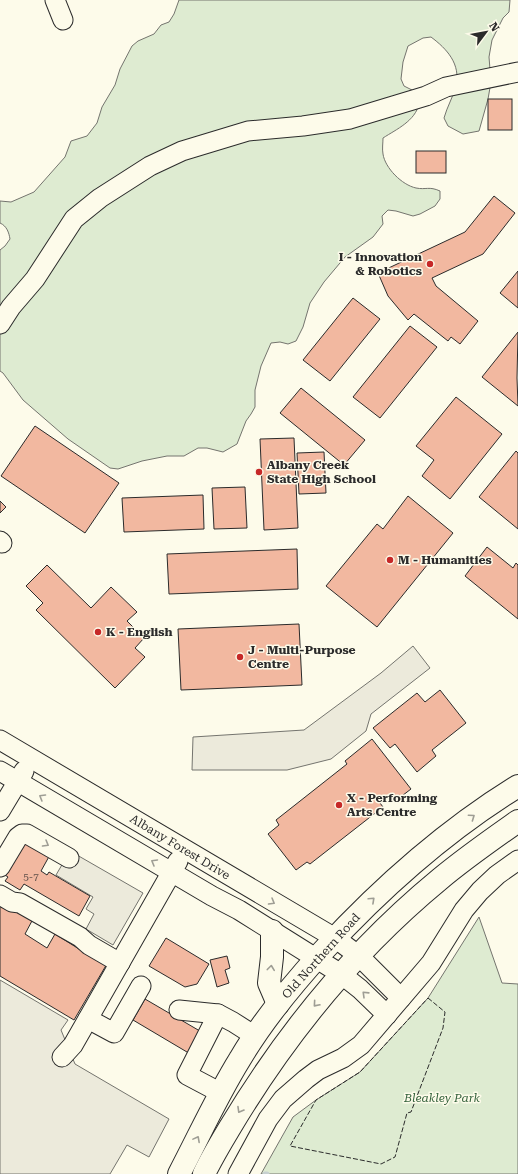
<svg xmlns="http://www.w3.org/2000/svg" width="518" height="1174" font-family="'Roboto Serif',serif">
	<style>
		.green { fill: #deebd1; stroke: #74746e }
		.parking { fill: #eceadb; stroke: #74746e }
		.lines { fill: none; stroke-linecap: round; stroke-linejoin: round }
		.stream { stroke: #c7d0d0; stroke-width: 5 }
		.building { fill: #f2b8a0; stroke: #2b2b2b }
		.minor-casing { stroke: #2b2b2b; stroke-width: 21 }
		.highway-casing { stroke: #2b2b2b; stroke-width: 24 }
		.minor { stroke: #fdfbea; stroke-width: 19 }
		.highway { stroke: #fdfbea; stroke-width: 22 }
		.fence { stroke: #2b2b2b; stroke-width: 1; stroke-dasharray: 5 2; stroke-linecap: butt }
		.oneway { stroke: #9e9d94 }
		.poi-dot { fill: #c62828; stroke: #fdfbea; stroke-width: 1.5 }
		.labels { text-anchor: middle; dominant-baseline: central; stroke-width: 3; stroke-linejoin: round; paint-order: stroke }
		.number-label { font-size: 10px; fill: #5d4e48 }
		.poi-label { font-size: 12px; font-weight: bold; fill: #2b2b2b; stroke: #fdfbea; text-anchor: start }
		.street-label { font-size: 12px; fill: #2b2b2b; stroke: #fdfbea }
		.park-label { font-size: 12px; font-style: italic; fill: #34623c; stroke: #fdfbea }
	</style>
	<rect width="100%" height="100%" fill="#fdfbea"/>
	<!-- green -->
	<g class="green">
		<path d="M 179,0 L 510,0 L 509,12 L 503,18 L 492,40 L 489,57 L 491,82 L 488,99 L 479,131 L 463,134 L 448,126 L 444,118 C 447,107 453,97 456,86 C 461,64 447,49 431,37 L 423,38 L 408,46 L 403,62 L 401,79 L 404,86 L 412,90 L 419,104 C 415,121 397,129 383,138 C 383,143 382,149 383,154 C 385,168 402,185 416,188 C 426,190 429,186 440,191 L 440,199 L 435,206 L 420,214 L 413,216 L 396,211 L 388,210 L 382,216 L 383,224 L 373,237 L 345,257 L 324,282 L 310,303 L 303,327 L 296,341 L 288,344 L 280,342 L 271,343 L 261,366 L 255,390 L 255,407 L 251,414 L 246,421 L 237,444 L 223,452 L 207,448 L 198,448 L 184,456 L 167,456 L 142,461 L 118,469 L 110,468 L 68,439 L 23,400 L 3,373 L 0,371 L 0,250 L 5,246 L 10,239 C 9,233 7,226 0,223 L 0,201 L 11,202 L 34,192 L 65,157 L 71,141 L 87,136 L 97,123 L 102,107 L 115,85 L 120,69 L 132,46 L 138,41 L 154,34 L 161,25 L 169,22 L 174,14 Z"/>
		<polygon points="479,917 502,983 518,984 518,1174 261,1174 293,1117 316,1100 360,1072 428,998"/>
	</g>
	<!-- parking -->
	<g class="parking">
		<polygon points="413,646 430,668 371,714 366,731 331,759 287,770 192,770 193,737 304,730 381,673"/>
		<polygon points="70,851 143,893 113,945 86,929 94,914 86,909 93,897 56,875"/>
		<polygon points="0,980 68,1020 61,1030 75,1064 169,1119 149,1157 127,1145 110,1174 0,1174"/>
	</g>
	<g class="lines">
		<!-- stream -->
		<polyline class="stream" points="265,1174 267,1174"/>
	</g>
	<!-- building -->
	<g class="building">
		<rect x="488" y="99" width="24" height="31"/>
		<rect x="416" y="151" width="30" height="22"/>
		<polygon points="494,196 515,213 483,254 432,278 436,286 478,321 460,344 451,337 448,341 414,314 408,320 388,296 378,273 465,232"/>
		<polygon points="518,271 518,308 500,293"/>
		<polygon points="353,298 380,319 330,381 303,360"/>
		<polygon points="410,326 437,347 380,418 353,397"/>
		<polygon points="518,332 517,378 518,406 482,377"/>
		<polygon points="301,388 365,440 344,465 280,413"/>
		<polygon points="456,397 502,434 450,499 422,476 434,460 416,446"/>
		<polygon points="35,426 119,483 85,533 1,476"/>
		<polygon points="294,438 298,528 264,530 260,439"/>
		<polygon points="516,451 518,453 518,529 479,497"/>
		<polygon points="324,452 326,493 299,494 297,453"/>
		<polygon points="245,487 247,528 214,529 212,488"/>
		<polygon points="203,495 204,529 124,532 122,498"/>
		<polygon points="408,496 453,533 377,627 326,586 377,524 383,529"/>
		<polygon points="0,501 6,507 0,513"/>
		<polygon points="487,547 513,568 516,563 518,565 518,619 465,576"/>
		<polygon points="297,549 298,589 169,594 167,554"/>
		<polygon points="47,565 91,608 111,587 137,612 127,621 144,638 135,648 145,657 115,688 36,610 43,603 26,586"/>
		<polygon points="299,624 302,685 181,690 178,629"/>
		<polygon points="440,690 466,723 432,750 436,756 417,772 395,744 390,748 373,728 417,693 425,702"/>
		<polygon points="372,739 411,789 394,802 389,796 380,803 383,807 310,864 307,862 296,870 268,834 279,825 276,820 347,764 345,761"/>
		<polygon points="24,837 51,853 41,871 47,875 49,872 90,896 79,916 24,884 20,890 5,881 8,877 2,873"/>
		<polygon points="0,899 33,919 25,934 47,948 55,934 79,949 108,962 74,1020 0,976"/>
		<polygon points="166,938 209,964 197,984 185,987 149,966"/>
		<polygon points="227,956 230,968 225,970 229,983 217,987 210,960"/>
		<polygon points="145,999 205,1034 192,1055 133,1020"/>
	</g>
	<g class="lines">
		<!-- minor casing -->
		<g class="minor-casing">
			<g id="minor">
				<polyline points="55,0 63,20"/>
				<polyline points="0,324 11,307 35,279 74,219 100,198 150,166 182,151 248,131 303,126 350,119 426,96 446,87 518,72"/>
				<polyline points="0,541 2,543"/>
				<polyline points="0,740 335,938 359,956 401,998"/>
				<polyline points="0,771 212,896 239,910 341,974 360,989 387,1015"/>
				<polyline points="0,811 24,771"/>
				<polyline points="0,867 18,837 22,834 27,834 69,858"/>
				<polyline points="0,895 12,902 20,903 80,937 89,945 120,963"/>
				<polyline points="179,1010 218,1014 233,1022 255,1036"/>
				<polyline points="218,1014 187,1075 221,1093"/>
				<polyline points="88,1019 114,1033 141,986"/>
				<polyline points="62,1057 73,1045 178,861"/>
				<polyline points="238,1174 268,1119 283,1099 306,1079 318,1070 343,1058 361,1045 431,963 464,910 480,891 497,875 518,860"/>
			</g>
		</g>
		<!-- highway casing -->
		<g class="highway-casing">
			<g id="highway">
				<polyline points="272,931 272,957 269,983 278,1004"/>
				<path d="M 179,1174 C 199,1136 217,1096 240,1059 C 263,1020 292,985 323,951 C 381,888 445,831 518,786"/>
				<path d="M 204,1174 C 211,1159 220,1144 229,1129 C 285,1035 355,949 440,879 C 465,858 491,840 518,821"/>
			</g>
		</g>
		<!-- minor -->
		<use href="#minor" class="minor"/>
		<!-- highway -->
		<use href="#highway" class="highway"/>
		<!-- fence -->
		<polygon class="fence" points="428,998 445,1012 443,1028 411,1112 407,1113 395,1157 381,1164 290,1146 316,1100 360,1072"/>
	</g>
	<!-- one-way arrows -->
	<defs><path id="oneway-chevron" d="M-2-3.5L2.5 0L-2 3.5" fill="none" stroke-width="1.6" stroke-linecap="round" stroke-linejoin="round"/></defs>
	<g class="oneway">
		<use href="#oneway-chevron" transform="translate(42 797) rotate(-149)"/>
		<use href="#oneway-chevron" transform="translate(472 817) rotate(-35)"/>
		<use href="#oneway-chevron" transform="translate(46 844) rotate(30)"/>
		<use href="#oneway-chevron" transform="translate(154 862) rotate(-150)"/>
		<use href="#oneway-chevron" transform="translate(372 900) rotate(-43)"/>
		<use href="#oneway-chevron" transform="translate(272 902) rotate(30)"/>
		<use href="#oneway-chevron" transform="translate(271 968) rotate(-83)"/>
		<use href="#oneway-chevron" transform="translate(365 994) rotate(-136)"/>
		<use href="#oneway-chevron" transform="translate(316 1004) rotate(131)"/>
		<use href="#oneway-chevron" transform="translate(240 1110) rotate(120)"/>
		<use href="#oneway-chevron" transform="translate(197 1139) rotate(-62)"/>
	</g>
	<!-- markers -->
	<g class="poi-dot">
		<circle cx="430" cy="264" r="4"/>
		<circle cx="259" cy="472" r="4"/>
		<circle cx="390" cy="560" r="4"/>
		<circle cx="98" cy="632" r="4"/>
		<circle cx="240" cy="657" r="4"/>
		<circle cx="339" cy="805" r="4"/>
	</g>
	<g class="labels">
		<!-- number labels -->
		<g class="number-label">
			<text x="31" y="876">5-7</text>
		</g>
		<!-- poi labels -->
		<g class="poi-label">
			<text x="422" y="257" text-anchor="end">I - Innovation<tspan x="422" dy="14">&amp; Robotics</tspan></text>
			<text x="267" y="465">Albany Creek<tspan x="267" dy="14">State High School</tspan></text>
			<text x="398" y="560">M - Humanities</text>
			<text x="106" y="632">K - English</text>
			<text x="248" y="650">J - Multi-Purpose<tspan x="248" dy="14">Centre</tspan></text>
			<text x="347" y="798">X - Performing<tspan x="347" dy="14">Arts Centre</tspan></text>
		</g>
		<!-- street labels -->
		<g class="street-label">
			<text transform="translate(180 847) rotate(31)">Albany Forest Drive</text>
			<text transform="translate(321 956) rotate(-48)">Old Northern Road</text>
		</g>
		<!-- park labels -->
		<g class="park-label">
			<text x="442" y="1098">Bleakley Park</text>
		</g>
	</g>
	<!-- north arrow -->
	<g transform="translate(486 32) rotate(58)" stroke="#fdfbea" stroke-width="3" paint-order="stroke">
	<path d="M0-3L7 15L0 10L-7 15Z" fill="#2b2b2b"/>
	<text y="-6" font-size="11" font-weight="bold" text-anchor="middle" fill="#2b2b2b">N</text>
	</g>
</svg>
